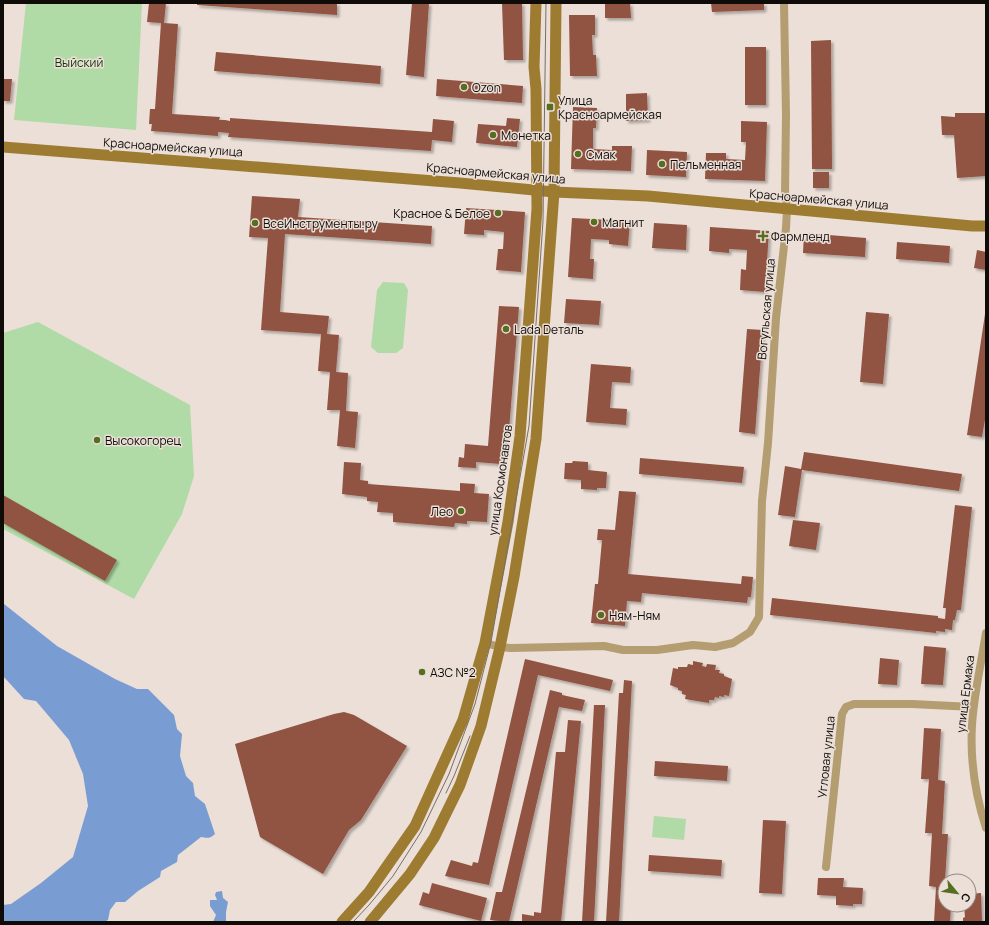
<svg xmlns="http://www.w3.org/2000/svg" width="989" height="925" font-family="Manrope,sans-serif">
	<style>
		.green { fill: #b0dba7 }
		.water { fill: #799dd2 }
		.building { fill: #915242; filter: url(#shadow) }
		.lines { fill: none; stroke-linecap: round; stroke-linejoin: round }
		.street { stroke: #b49d70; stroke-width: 8 }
		.secondary { stroke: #9d7b31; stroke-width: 11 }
		.tram { stroke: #776f6a; stroke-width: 1 }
		.poi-dot { fill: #566e20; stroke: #ebdfd7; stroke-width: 1.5 }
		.labels { text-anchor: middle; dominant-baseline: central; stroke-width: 3; stroke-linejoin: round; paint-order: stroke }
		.park-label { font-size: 12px; fill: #0d3802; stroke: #ebdfd7 }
		.poi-label { font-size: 12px; fill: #0f0b08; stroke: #ebdfd7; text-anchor: start }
		.street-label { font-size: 12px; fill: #0f0b08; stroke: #ebdfd7 }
	</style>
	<defs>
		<filter id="shadow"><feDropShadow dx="2.5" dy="2.5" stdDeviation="1" flood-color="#0004"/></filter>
	</defs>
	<rect width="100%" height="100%" fill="#ebdfd7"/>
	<!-- green -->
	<g class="green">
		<polygon points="26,3 142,3 136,130 14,120"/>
		<polygon points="383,282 404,283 408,290 403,348 396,353 378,353 371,347 377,290"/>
		<polygon points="38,322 190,405 194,476 182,514 134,599 3,529 3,333"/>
		<polygon points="654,816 686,819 684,840 652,837"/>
	</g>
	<!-- water -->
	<g class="water">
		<path d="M 4,604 L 57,646 L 115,679 L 137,689 L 148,689 L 174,715 L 177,729 L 182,734 L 180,756 L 186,776 L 193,783 L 195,796 L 205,804 L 215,834 C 210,839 207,838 201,837 L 178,855 L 177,862 L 161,871 L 160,877 L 138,891 L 125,902 L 116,902 L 110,910 L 108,920 L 104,922 L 3,922 L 3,905 L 11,904 L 41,883 L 73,857 L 88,806 L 83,774 L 69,740 L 36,701 L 24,699 L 3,676 L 3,605 Z"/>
		<polygon points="222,891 223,898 228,902 226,912 226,922 213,922 216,915 210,906 210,900 217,900 215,895 216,892"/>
	</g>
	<!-- building -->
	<g class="building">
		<polygon points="149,3 166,3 164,23 178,24 172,114 220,117 219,120 225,120 230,121 230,118 432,132 433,119 454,121 452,142 432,140 431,151 228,137 229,133 218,132 218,136 151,131 152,124 149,124 150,109 155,109 161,23 147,22"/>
		<polygon points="197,3 337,3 337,15 197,5"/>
		<polygon points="412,3 429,3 424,77 406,75"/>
		<polygon points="502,3 522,3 523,60 504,60"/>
		<polygon points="605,3 630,3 631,18 605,18"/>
		<polygon points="711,3 764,3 764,10 712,12"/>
		<polygon points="569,15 595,15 595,35 592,35 593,55 596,55 597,76 570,76"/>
		<polygon points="831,40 832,169 812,169 811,41"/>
		<rect x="745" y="47" width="21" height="58"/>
		<polygon points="216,52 381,66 380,84 214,71"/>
		<polygon points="3,79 12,79 10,101 3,101"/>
		<polygon points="437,79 523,86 522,103 436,96"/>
		<polygon points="647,93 648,120 626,121 626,94"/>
		<polygon points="573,107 597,108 596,128 593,128 593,149 612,150 612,146 632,146 631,171 571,169"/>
		<polygon points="955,113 986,113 986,176 957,178 954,135 942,135 941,116 955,117"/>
		<polygon points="507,118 520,119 517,147 476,143 478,124 506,126"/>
		<polygon points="741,121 767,122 765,181 705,179 706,153 726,153 726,159 745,160 746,142 741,142"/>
		<polygon points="647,150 687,152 686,177 646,175"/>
		<rect x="813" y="172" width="16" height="16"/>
		<polygon points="252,196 300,199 298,217 432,226 431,244 285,234 280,312 329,316 327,334 339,335 336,372 348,373 346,411 358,412 355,448 337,446 340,410 327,410 330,372 318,371 321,334 261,330 268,238 249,237"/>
		<polygon points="466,208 525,212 521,272 496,270 498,249 503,249 504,232 484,230 484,235 464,234"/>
		<polygon points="572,218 630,221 628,246 609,244 609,240 591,239 590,259 594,259 593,279 568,277"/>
		<polygon points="654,223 687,225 686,250 652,248"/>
		<polygon points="710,227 769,231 765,292 740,290 741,269 746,270 747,250 729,249 729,253 709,251"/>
		<polygon points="804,233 866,238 865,257 803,253"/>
		<polygon points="897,242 950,246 949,263 896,259"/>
		<polygon points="977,250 986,252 986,270 974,268"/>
		<polygon points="566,299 601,301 599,325 564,323"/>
		<polygon points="499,306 519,307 509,430 507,429 506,448 502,448 501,464 476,462 476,468 458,467 459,457 464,458 465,444 488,446"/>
		<polygon points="866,312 889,314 883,384 860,382"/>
		<polygon points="985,314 986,414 982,437 967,435"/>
		<polygon points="747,329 763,330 755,434 739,432"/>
		<polygon points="591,364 631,367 630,383 612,382 610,408 627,409 626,425 586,422"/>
		<polygon points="804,452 962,474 959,491 802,470 795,517 778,515 785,466 801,469"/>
		<polygon points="640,458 744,467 742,483 639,474"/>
		<polygon points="573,461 588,462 588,470 607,472 606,488 597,488 597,490 581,489 581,480 564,479 565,463 572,463"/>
		<polygon points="344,462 361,463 360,480 368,481 368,484 460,491 460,483 475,484 474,493 489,494 487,522 467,521 467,524 455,523 454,527 393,522 393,513 377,512 378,502 367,501 367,497 342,494"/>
		<polygon points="619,491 636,492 628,574 741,584 742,576 753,577 751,597 748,597 747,603 642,593 641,602 627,601 625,626 591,623 595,584 598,584 602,540 597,540 598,529 615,530"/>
		<polygon points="3,495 117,560 105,581 3,523"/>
		<polygon points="955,505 972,507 961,610 957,610 955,620 953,620 952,630 945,629 945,632 936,631 936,633 770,615 772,598 938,616 938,618 945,619 946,608 943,608"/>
		<polygon points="793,520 820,523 816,550 789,546"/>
		<polygon points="924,646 946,648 943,685 921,684"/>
		<polygon points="880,658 899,660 897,685 878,684"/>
		<polygon points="525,659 613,680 610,691 538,675 489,885 445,876 451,860 472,866 473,862 478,863"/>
		<polygon points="693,661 703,663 702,666 706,667 707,664 716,665 715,670 720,670 719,673 724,674 724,676 732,679 729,696 724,695 724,697 719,696 719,698 715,697 714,700 709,700 709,703 685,699 686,695 682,694 682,691 678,690 678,688 670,685 673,668 678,669 678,667 687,667 688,664 693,665"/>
		<polygon points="624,680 632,681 619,922 606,922 619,693 623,693"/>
		<polygon points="550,690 562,693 562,695 585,700 582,711 559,707 509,922 490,920 496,892 502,892"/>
		<polygon points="594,705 605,705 594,922 582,922"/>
		<polygon points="344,712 354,715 407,746 361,820 349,830 323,874 260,837 235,744 334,714"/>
		<polygon points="568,720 581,721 561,922 522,922 522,914 534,916 534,912 541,913 556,752 565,752"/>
		<polygon points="924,728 941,729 938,780 945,781 942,834 948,834 945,881 945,905 951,905 950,922 934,922 936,887 929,886 932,833 925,833 929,779 921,779"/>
		<polygon points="655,761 728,766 727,781 654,776"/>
		<polygon points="763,820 786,821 782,894 759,893"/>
		<polygon points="649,855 722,860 721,876 648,871"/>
		<polygon points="818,878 844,878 843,887 863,888 862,904 853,904 853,906 836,905 836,896 817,895"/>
		<polygon points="432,883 487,898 481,921 419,905 423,892 429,894"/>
		<polygon points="981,893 982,922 963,922 963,918 965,917 964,905 969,905 969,894"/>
	</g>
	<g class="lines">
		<!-- street -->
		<g class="street">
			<path d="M 986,633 C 981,664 974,694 972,725 C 970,760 975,794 986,828"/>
			<polyline points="485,643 500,647 511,648 604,646 623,650 657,650 693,645 715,647 733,643 750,632 759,617 762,501 768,443 776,318 786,228 787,208 785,193 786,115 784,3"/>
			<polyline points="826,867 842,714 846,707 854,704 912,704 973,707"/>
		</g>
		<!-- secondary -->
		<g class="secondary">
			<polyline points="3,147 460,183 554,192 648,196 972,226 986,226"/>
			<polyline points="342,922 369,892 415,826 463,720 485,643 508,522 520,436 537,209 536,89 534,67 536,3"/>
			<polyline points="370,922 410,874 434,838 460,785 481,726 500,647 514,577 536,439 554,192 556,3"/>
		</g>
		<!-- tram -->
		<g class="tram">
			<polyline points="446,793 454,776 470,736"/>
			<polyline points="353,922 369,905 393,876 421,832 449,774 475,704 491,642 529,426 543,221 546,3"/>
		</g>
	</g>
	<!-- markers -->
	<g class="poi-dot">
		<circle cx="464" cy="87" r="4"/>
		<rect x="546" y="103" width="8" height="8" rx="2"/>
		<circle cx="493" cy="135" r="4"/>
		<circle cx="578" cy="154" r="4"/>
		<circle cx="662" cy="164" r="4"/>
		<circle cx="498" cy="213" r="4"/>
		<circle cx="594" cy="222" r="4"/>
		<circle cx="255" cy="223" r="4"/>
		<path d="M761 230h4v4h4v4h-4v4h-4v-4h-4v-4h4z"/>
		<circle cx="506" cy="329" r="4"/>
		<circle cx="97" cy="440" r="4"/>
		<circle cx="461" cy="511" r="4"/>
		<circle cx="601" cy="615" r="4"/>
		<circle cx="422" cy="672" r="4"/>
	</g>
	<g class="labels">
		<!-- park labels -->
		<g class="park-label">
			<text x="79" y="62">Выйский</text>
		</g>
		<!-- poi labels -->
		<g class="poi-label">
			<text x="472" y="87">Ozon</text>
			<text x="558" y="100">Улица<tspan x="558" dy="14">Красноармейская</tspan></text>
			<text x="501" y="135">Монетка</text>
			<text x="586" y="154">Смак</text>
			<text x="670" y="164">Пельменная</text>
			<text x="490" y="213" text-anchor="end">Красное &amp; Белое</text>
			<text x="602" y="222">Магнит</text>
			<text x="263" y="223">ВсеИнструменты.ру</text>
			<text x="771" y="236">Фармленд</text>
			<text x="514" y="329">Lada Dеталь</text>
			<text x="105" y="440">Высокогорец</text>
			<text x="453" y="511" text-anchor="end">Лео</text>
			<text x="609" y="615">Ням-Ням</text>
			<text x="430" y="672">АЗС №2</text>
		</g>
		<!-- street labels -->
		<g class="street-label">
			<text transform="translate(173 147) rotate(4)">Красноармейская улица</text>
			<text transform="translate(496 173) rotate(5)">Красноармейская улица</text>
			<text transform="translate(819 199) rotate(5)">Красноармейская улица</text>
			<text transform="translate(766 309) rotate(-85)">Вогульская улица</text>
			<text transform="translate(500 480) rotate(-82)">улица Космонавтов</text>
			<text transform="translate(965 694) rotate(-83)">улица Ермака</text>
			<text transform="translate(826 757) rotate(-84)">Угловая улица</text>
		</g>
	</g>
	<!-- border -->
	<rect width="989" height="925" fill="none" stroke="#0f0b08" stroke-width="8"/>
	<!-- north arrow -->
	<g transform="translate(957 893) rotate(119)"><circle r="19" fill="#ebdfd7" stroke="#938a84"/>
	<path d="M0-3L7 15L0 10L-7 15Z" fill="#566e20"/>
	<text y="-6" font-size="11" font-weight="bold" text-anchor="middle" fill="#0f0b08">С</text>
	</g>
</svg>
